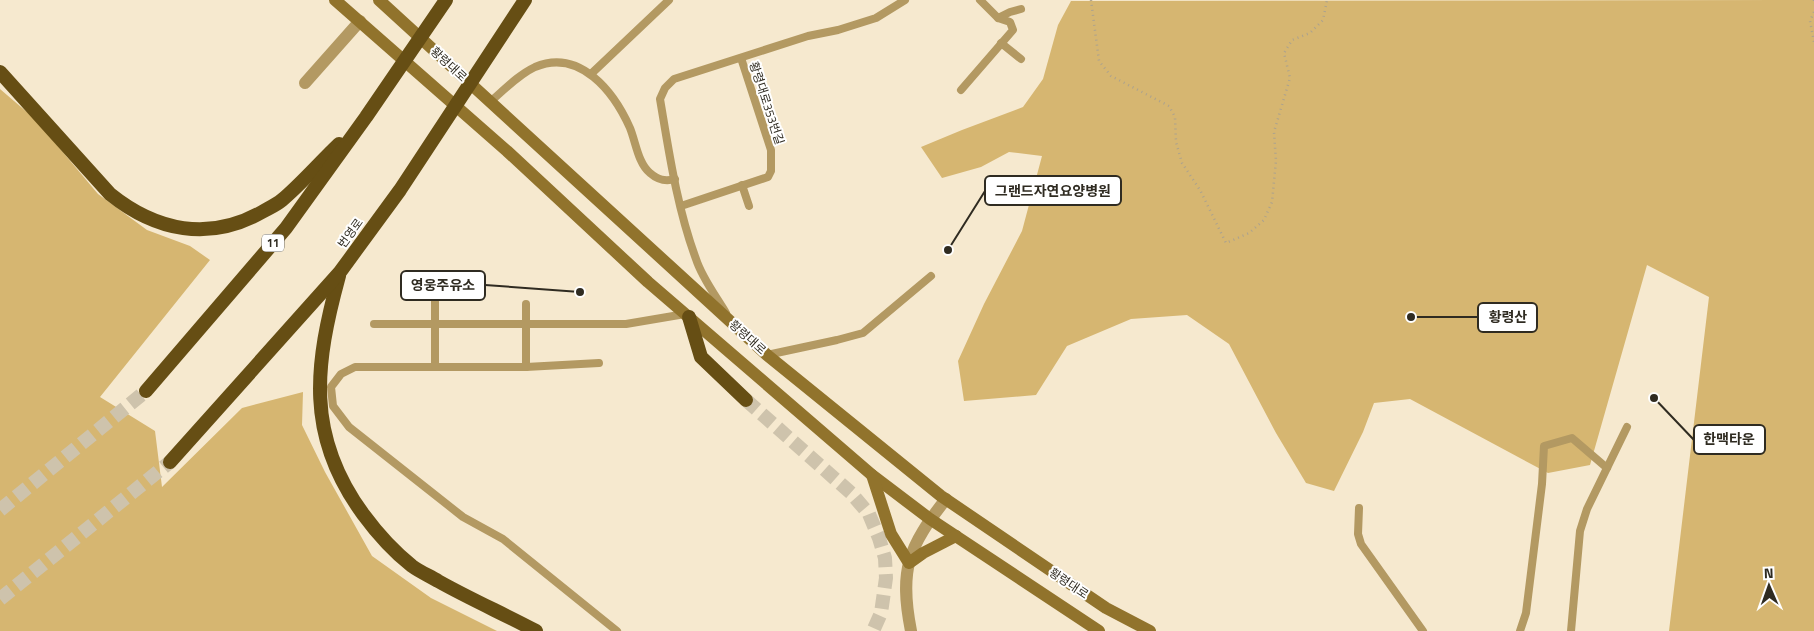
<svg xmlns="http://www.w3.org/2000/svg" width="1814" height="631" font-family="'Titillium Web','Noto Sans KR',sans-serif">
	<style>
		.green { fill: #d6b671 }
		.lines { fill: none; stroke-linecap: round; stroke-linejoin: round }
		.trunk-tunnel { stroke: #cec3ac; stroke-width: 14; stroke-dasharray: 14 7; stroke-linecap: butt }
		.path { stroke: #aca28e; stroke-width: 2.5; stroke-dasharray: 1 4; stroke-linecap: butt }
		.service { stroke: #b39962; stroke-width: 8 }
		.minor { stroke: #b39962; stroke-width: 12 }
		.tertiary { stroke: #b39962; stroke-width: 12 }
		.secondary { stroke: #91732c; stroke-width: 12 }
		.trunk { stroke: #664e14; stroke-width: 14 }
		.labels { text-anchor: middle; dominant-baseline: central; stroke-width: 4; stroke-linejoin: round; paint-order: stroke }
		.shield { fill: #fff; stroke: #6d6b64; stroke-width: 1 }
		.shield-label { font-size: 11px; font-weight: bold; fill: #2f2b21 }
		.street-label { font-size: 12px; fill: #2f2b21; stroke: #fff }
		.leader { fill: none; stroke: #2f2b21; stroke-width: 2 }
		.callout-dot { fill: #2f2b21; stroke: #fff; stroke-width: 2 }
		.callout { fill: #fff; stroke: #2f2b21; stroke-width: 2 }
		.callout-label { font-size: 14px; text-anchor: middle; font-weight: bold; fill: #2f2b21 }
	</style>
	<rect width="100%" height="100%" fill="#f6e9cf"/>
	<!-- green -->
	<g class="green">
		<polygon points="1814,0 1814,631 1669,631 1709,297 1647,265 1590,465 1548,473 1410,399 1374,403 1363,432 1334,491 1306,483 1276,433 1229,344 1187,315 1131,319 1067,346 1036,395 964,401 958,361 984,304 1022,231 1042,156 1009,152 981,167 942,178 921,147 962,130 1023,107 1043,79 1058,25 1071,1"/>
		<polygon points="0,89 35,119 98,194 147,230 190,246 210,260 100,397 155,431 162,487 242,408 303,392 302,425 325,472 372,556 431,598 497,631 0,631"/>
	</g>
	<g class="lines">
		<!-- trunk-tunnel -->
		<g class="trunk-tunnel">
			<polyline points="746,400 851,493 869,514 879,538 885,558 886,578 881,613 873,631"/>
			<polyline points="0,510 146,391"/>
			<polyline points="0,599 170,462"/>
		</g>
		<!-- path -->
		<g class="path">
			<polyline points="1091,0 1099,61 1111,76 1169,106 1175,117 1176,142 1182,163 1200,190 1226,243 1249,233 1264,220 1272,202 1276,161 1274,132 1290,78 1284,53 1292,40 1310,33 1323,20 1327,0"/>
			<polyline points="1814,0 1814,4"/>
			<polyline points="1814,12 1810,21 1814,42"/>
		</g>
		<!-- service -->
		<g class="service">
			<polyline points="998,18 1010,12 1021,9"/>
			<polyline points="1001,43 1021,59"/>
			<polyline points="591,74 669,0"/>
			<polyline points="961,90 1013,30 1010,22 998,18 980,0"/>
			<path d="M 490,102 C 504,90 518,75 535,67 C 580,48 614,92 630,128 C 636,143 638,163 650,173 C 658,180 665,182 675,179"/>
			<polyline points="742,185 749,206"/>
			<polyline points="681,206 768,177 771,171 771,150 741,58"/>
			<polyline points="435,300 435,367"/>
			<polyline points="526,304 526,367"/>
			<path d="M 726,313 C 716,296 702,278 696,259 C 677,208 669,152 660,99 L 665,88 L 674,79 L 808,36 L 838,30 L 876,18 L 905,0"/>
			<polyline points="374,324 626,324 685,314"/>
			<polyline points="767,355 837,340 863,333 931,276"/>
			<polyline points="599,363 526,367 355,367 341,374 331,387 333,406 349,427 463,517 503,539 617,631"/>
			<polyline points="1359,508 1358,534 1361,544 1423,631"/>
			<polyline points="1520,631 1526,613 1542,484 1544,446 1572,438 1607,468"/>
			<polyline points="1571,631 1580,531 1587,509 1627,427"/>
		</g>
		<!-- minor -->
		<polyline class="minor" points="305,83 360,21"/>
		<!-- tertiary -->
		<path class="tertiary" d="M 911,631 C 899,570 908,547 946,499"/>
		<!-- secondary -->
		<g class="secondary">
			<polyline points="335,0 507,151 648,282 872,475 930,519 1099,631"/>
			<polyline points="379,0 767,355 941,496 1106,608 1150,631"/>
			<polyline points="872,475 891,534 909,563 923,553 956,536"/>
		</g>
		<!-- trunk -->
		<g class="trunk">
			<path d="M 0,72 L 110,194 C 156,231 209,242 262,212 C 269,208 276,205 282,200 C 302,183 320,162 339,144"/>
			<path d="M 339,276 C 315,364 305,435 363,514 C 377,533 393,551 412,566 C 420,572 430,576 438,581 C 470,599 504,614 536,631"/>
			<polyline points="689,317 701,357 746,400"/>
			<polyline points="146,391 286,228 366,117 446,0"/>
			<polyline points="170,462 340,272 400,190 525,0"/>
		</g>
	</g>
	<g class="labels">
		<!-- shield labels -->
		<rect class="shield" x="262" y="234.5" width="22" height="17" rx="4"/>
		<g class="shield-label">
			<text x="273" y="243">11</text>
		</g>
		<!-- street labels -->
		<g class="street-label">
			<text transform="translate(449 64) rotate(43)">황령대로</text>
			<text transform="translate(767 103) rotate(72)">황령대로353번길</text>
			<text transform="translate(350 233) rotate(-54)">번영로</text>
			<text transform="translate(748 337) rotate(42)">황령대로</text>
			<text transform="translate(1069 583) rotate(34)">황령대로</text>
		</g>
	</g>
	<!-- callouts -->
	<path class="leader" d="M948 250L985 191M580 292L485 285M1411 317L1478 317M1654 398L1694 440"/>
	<g class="callout-dot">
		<circle cx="948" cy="250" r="5"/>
		<circle cx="580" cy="292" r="5"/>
		<circle cx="1411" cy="317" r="5"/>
		<circle cx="1654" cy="398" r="5"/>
	</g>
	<g class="callout">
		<rect x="985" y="176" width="136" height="29" rx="5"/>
		<rect x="401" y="271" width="84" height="29" rx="5"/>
		<rect x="1478" y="303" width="59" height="29" rx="5"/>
		<rect x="1694" y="425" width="71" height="29" rx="5"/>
	</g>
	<g class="callout-label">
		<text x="1053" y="196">그랜드자연요양병원</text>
		<text x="443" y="290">영웅주유소</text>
		<text x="1508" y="322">황령산</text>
		<text x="1729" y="444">한맥타운</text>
	</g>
	<!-- north arrow -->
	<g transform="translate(1769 586) rotate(358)" stroke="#ffffff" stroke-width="4" paint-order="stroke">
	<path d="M0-4L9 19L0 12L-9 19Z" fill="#2f2b21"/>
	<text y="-8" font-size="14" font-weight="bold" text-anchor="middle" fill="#2f2b21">N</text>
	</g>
</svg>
